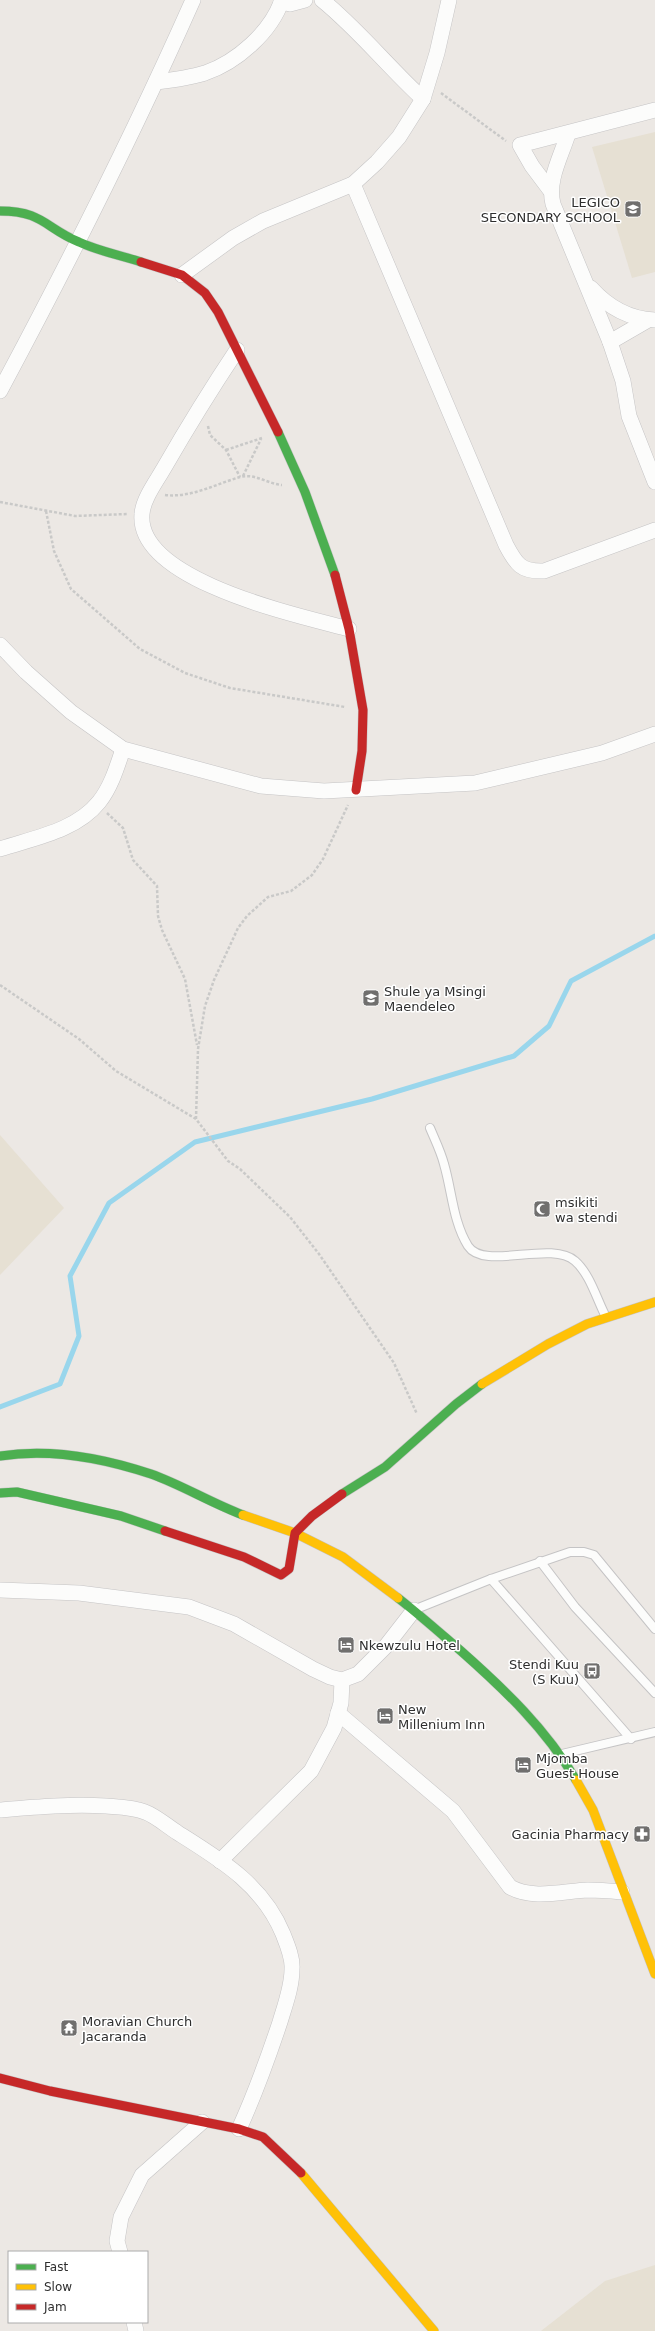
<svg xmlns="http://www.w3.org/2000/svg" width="655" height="2331" font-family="'DejaVu Sans',sans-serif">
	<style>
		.education { fill: #e6e0d3 }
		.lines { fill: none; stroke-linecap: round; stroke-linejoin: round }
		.stream { stroke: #99d6ec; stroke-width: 5 }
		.lane-casing { stroke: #c5c4c5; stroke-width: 10 }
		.street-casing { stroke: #c5c4c5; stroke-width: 16 }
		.fast-casing { stroke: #c5c4c5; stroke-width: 10 }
		.slow-casing { stroke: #c5c4c5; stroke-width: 10 }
		.jam-casing { stroke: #c5c4c5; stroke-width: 10 }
		.path { stroke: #c9c9c8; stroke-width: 2.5; stroke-dasharray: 3 2; stroke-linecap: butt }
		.lane { stroke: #fcfcfb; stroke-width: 8 }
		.street { stroke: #fcfcfb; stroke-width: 15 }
		.fast { stroke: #4caf50; stroke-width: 9 }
		.slow { stroke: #ffc107; stroke-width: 9 }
		.jam { stroke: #c62828; stroke-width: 9 }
		.labels { text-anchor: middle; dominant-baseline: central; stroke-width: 3; stroke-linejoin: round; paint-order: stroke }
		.poi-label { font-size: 13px; fill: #2e2e2e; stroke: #fff; text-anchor: start }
	</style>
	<rect width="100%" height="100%" fill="#ece8e4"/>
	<!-- education -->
	<g class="education">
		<polygon points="655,132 655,272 632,278 592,147"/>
		<polygon points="0,1135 64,1208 0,1275"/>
		<polygon points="655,2265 655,2331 541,2331 605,2281"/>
	</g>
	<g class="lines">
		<!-- stream -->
		<polyline class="stream" points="0,1407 60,1384 79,1336 70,1276 109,1203 195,1142 372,1099 514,1056 549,1026 571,981 655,936"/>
		<!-- lane casing -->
		<g class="lane-casing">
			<g id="lane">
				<path d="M 430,1128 C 435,1140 441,1152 444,1164 C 452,1191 453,1222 468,1246 C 484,1271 551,1240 575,1261 C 590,1274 597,1300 606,1317"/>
				<polyline points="540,1561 575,1607 655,1693"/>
				<polyline points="491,1579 631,1739"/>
				<polyline points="416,1609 491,1579 570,1552 584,1552 594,1555 655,1629"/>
				<polyline points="562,1754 655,1732"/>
			</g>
		</g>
		<!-- street casing -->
		<g class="street-casing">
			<g id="street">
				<path d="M 322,0 C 359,30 388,67 423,99"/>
				<polyline points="281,2 290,4 305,0"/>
				<path d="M 156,82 C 173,80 189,78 205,73 C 237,62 271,32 282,0"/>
				<path d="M 568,134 C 561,157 547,180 553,204 L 610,342 L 623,381 L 629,416 L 655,482"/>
				<path d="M 353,184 L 506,545 C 516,564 521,572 544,571 L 655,530"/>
				<polyline points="550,190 532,166 520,145 655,110"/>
				<polyline points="182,275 233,238 263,221 353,184 377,162 399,137 423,99 437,53 449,0"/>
				<path d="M 591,288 C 608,307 629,319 655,320"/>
				<polyline points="610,342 648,320"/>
				<path d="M 237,350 C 211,389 187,428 164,468 C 156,482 143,499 142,514 C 136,581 301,616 349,629"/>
				<path d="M 0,391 C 69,262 134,133 193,0"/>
				<polyline points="0,645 26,672 71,712 123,749 261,786 324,791 475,783 602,753 655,734"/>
				<path d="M 0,849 C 33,838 76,831 99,802 C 111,787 117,767 123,749"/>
				<polyline points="0,1590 79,1593 189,1607 234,1624 313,1669 330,1677 342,1680 358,1674 386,1646 414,1610"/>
				<path d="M 338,1713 L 453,1811 L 510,1887 C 532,1900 564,1891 588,1890 C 599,1890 611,1891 622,1892"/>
				<path d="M 0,1810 C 36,1807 70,1804 106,1806 C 119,1807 133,1807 145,1812 C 156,1816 167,1826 178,1833 C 221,1860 263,1885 283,1934 C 287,1944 293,1958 292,1969 C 292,1987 285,2005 280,2022 C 268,2058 255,2094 239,2129"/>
				<polyline points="220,1861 311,1771 334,1728 341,1703 342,1680"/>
				<polyline points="120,2252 117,2241 121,2217 142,2175 202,2122"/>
				<polyline points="134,2322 136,2331"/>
			</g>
		</g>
		<!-- fast casing -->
		<g class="fast-casing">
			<g id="fast">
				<path d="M 0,211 C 43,211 45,228 79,242 C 98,251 120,255 141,262"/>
				<polyline points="278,432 305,492 335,575"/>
				<path d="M 0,1456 C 50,1448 103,1458 151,1474 C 182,1485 211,1503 243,1515"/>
				<polyline points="0,1493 17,1492 121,1516 165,1531"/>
				<polyline points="342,1494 385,1467 456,1404 482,1384"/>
				<path d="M 398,1598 C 420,1615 440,1633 461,1651 C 505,1690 546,1729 576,1780"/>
			</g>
		</g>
		<!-- slow casing -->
		<g class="slow-casing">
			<g id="slow">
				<polyline points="482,1384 548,1344 587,1324 655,1302"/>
				<polyline points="243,1515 295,1533 343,1557 398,1598"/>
				<polyline points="576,1780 593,1810 655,1974"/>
				<polyline points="301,2173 434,2331"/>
			</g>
		</g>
		<!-- jam casing -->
		<g class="jam-casing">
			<g id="jam">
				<polyline points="141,262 182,275 205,293 218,312 278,432"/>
				<polyline points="335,575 349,629 363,710 362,751 356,790"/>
				<polyline points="165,1531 244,1557 281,1575 289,1569 295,1533 312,1516 342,1494"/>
				<polyline points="0,2078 50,2091 239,2129 263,2137 301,2173"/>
			</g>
		</g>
		<!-- path -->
		<g class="path">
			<polyline points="441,93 506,141"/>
			<polyline points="208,426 210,435 226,450 240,477"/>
			<polyline points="226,450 262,438"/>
			<polyline points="243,476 261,439"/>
			<path d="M 165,495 C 191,498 216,484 240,477 C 255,473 268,484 282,485"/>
			<polyline points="0,502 75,516 127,514"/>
			<polyline points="46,511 54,551 71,589 140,649 185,673 230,688 345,707"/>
			<polyline points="107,813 123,828 133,860 157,886 158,916 162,930 185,979 197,1045"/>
			<polyline points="0,985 79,1039 116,1071 196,1119 228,1161 240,1169 290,1217 319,1254 394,1363 417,1414"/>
			<polyline points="196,1119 198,1049 205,1006 214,980 238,928 247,916 268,897 291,891 312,875 323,859 348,805"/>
		</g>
		<!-- lane -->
		<use href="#lane" class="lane"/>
		<!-- street -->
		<use href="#street" class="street"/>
		<!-- fast -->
		<use href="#fast" class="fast"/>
		<!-- slow -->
		<use href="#slow" class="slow"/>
		<!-- jam -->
		<use href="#jam" class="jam"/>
	</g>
	<!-- icons -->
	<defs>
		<g id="school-square" transform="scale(0.9)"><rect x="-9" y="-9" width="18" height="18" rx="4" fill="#706f6e" stroke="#fff"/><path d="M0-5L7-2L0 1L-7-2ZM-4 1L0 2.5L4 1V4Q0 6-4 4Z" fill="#fff"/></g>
		<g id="mosque-square" transform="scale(0.9)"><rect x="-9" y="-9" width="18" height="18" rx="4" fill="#706f6e" stroke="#fff"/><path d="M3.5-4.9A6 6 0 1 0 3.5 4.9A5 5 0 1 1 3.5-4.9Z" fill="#fff"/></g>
		<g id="hotel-square" transform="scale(0.9)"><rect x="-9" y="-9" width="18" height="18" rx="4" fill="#706f6e" stroke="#fff"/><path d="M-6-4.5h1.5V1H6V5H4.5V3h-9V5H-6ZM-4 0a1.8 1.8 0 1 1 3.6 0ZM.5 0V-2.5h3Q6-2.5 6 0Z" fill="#fff"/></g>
		<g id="bus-square" transform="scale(0.9)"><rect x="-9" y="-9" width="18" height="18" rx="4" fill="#706f6e" stroke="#fff"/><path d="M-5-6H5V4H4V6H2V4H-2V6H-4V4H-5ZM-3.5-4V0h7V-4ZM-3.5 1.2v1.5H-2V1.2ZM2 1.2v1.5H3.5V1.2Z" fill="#fff"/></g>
		<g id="pharmacy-square" transform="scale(0.9)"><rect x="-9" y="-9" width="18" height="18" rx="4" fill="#706f6e" stroke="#fff"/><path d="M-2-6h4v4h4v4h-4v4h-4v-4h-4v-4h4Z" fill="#fff"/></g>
		<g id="temple-square" transform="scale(0.9)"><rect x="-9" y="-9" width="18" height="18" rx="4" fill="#706f6e" stroke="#fff"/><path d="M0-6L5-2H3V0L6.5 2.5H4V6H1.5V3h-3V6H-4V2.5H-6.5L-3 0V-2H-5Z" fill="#fff"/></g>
	</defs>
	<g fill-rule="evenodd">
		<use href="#school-square" x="633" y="209"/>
		<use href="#school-square" x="371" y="998"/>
		<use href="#mosque-square" x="542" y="1209"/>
		<use href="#hotel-square" x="346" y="1645"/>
		<use href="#bus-square" x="592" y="1671"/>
		<use href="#hotel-square" x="385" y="1716"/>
		<use href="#hotel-square" x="523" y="1765"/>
		<use href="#pharmacy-square" x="642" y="1834"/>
		<use href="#temple-square" x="69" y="2028"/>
	</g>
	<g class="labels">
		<!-- poi labels -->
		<g class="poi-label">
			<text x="620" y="202" text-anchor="end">LEGICO<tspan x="620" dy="15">SECONDARY SCHOOL</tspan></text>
			<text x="384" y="991">Shule ya Msingi<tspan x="384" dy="15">Maendeleo</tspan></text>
			<text x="555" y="1202">msikiti<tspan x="555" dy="15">wa stendi</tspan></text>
			<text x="359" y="1645">Nkewzulu Hotel</text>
			<text x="579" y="1664" text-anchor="end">Stendi Kuu<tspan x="579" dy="15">(S Kuu)</tspan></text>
			<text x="398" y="1709">New<tspan x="398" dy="15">Millenium Inn</tspan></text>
			<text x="536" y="1758">Mjomba<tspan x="536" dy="15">Guest House</tspan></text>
			<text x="629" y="1834" text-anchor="end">Gacinia Pharmacy</text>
			<text x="82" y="2021">Moravian Church<tspan x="82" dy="15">Jacaranda</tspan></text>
		</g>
	</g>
	<!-- legend -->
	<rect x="8" y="2251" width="140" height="72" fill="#ffffff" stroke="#ababab"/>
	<rect x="16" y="2264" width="20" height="6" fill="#4caf50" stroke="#ababab"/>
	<text x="44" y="2271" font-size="12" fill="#2e2e2e">Fast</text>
	<rect x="16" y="2284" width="20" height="6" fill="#ffc107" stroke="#ababab"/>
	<text x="44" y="2291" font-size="12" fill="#2e2e2e">Slow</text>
	<rect x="16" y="2304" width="20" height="6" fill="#c62828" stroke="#ababab"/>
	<text x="44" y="2311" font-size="12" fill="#2e2e2e">Jam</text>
</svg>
